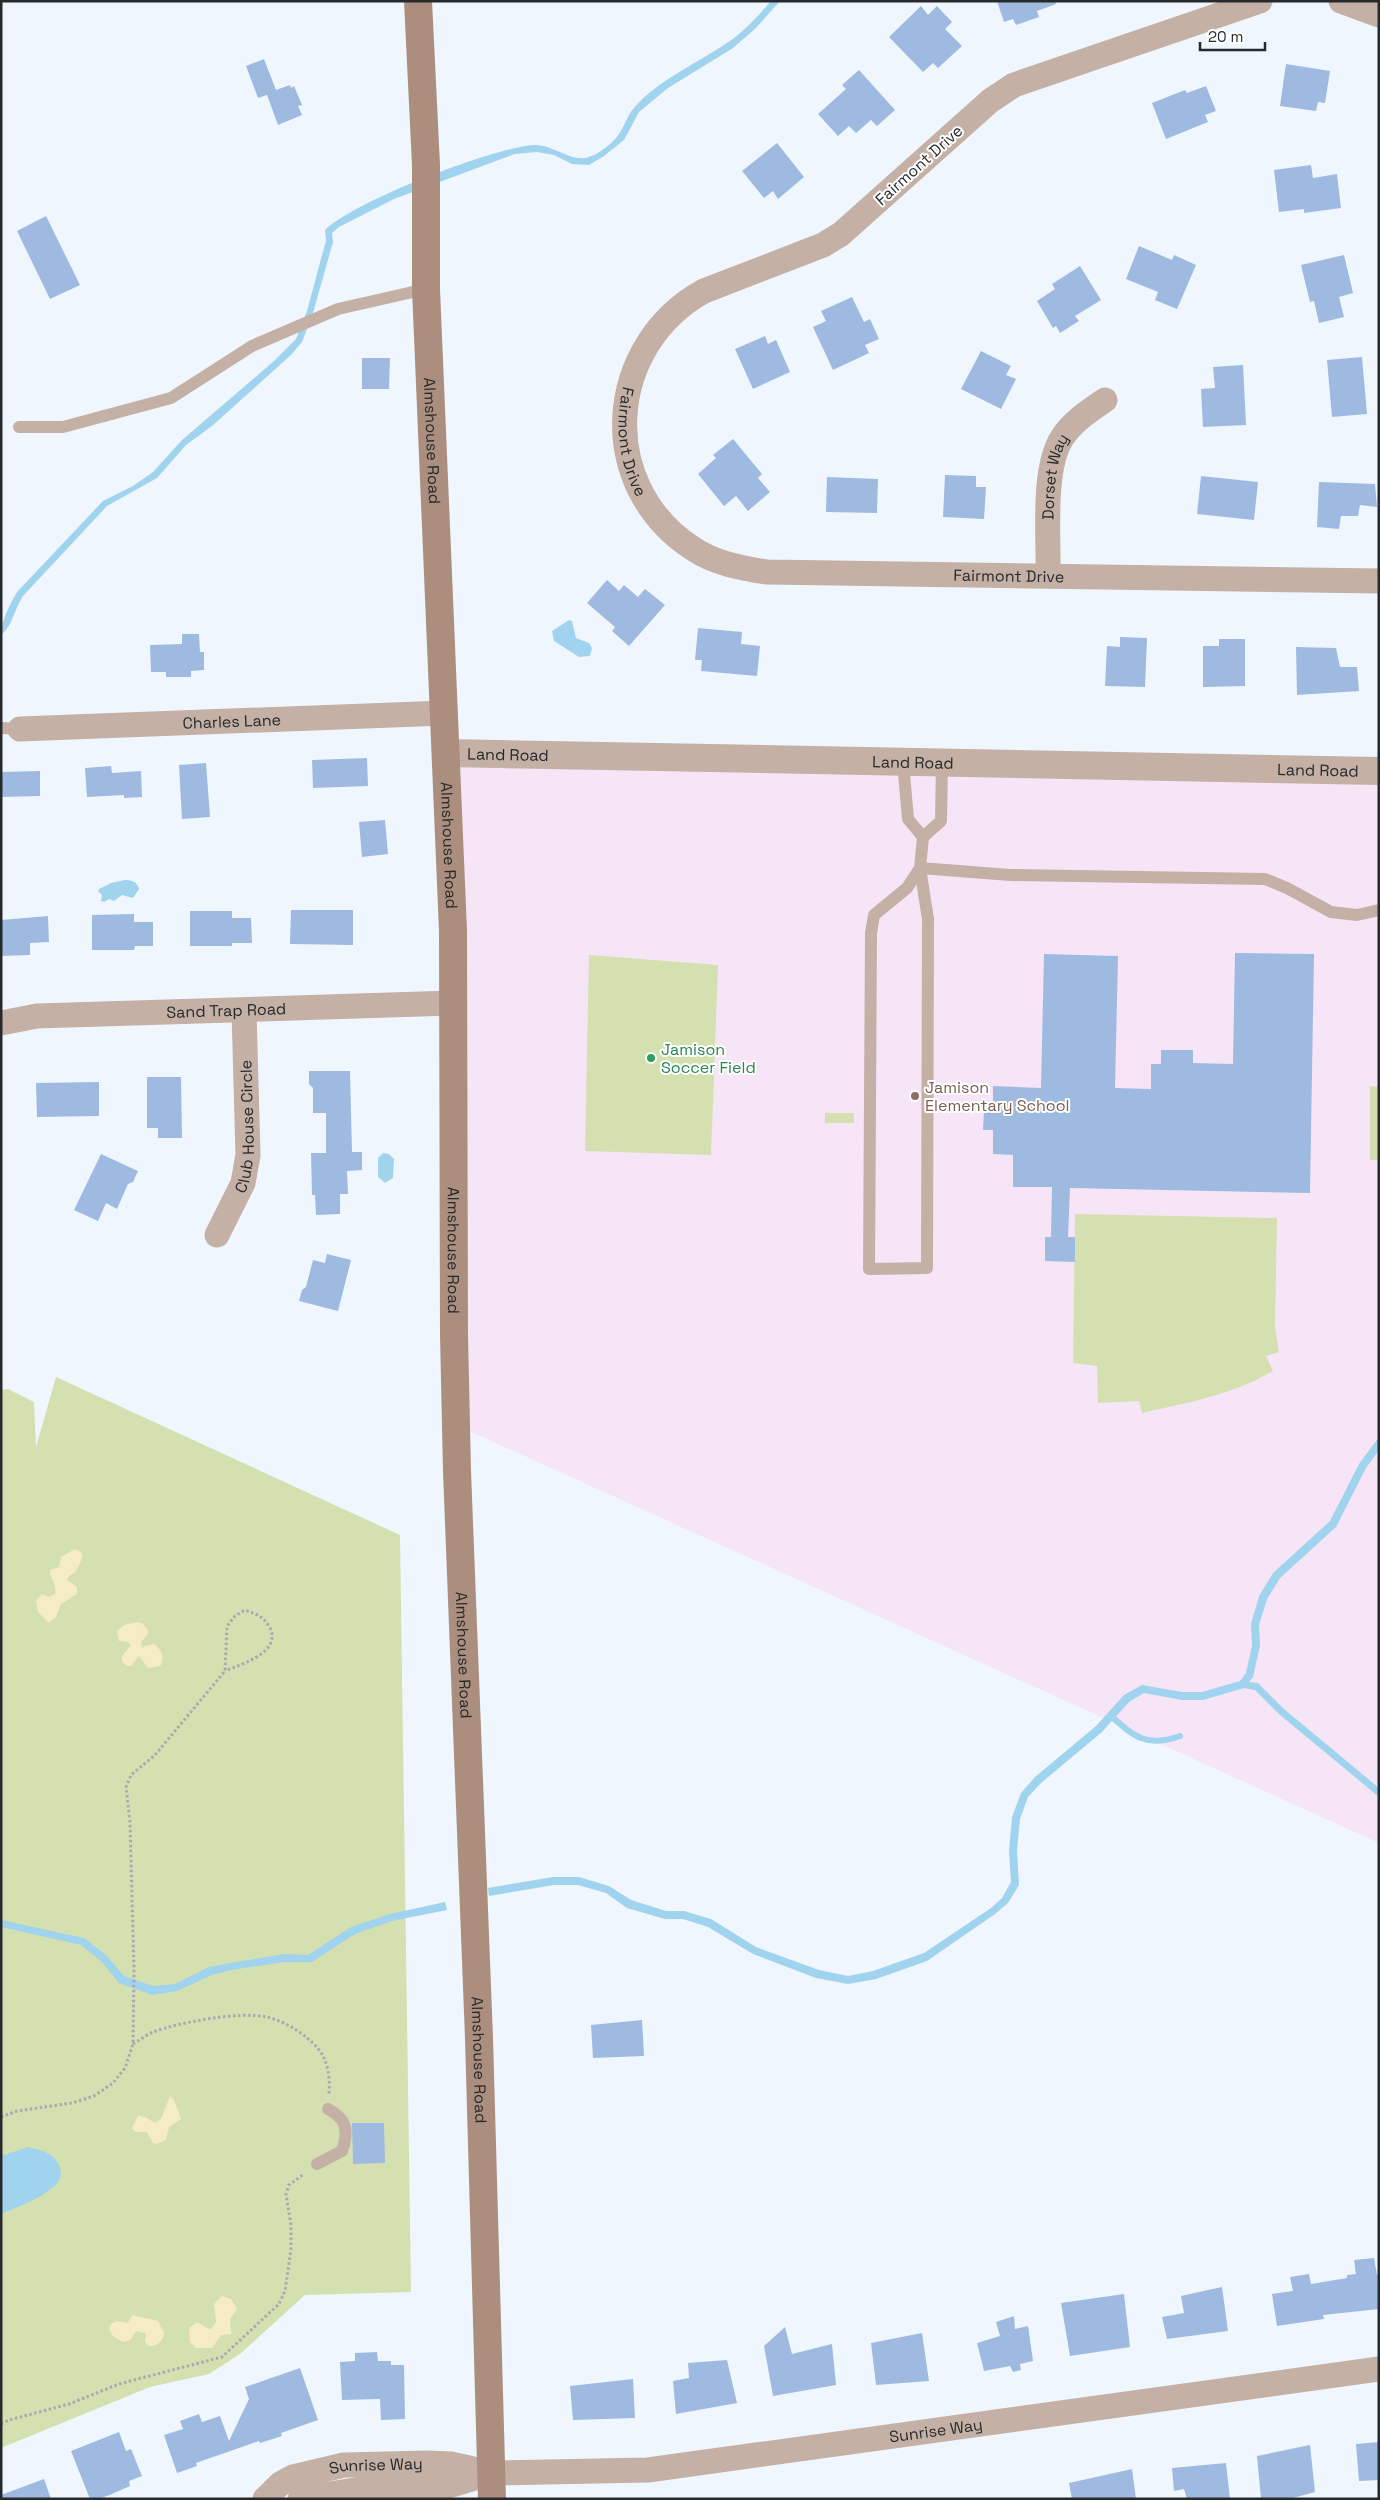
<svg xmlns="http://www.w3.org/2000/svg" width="1380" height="2500" font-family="'Space Grotesk',sans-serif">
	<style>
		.education { fill: #f5e5f7 }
		.green { fill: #d5e0b1 }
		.sand { fill: #f5ecc6 }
		.water { fill: #a0d3ed }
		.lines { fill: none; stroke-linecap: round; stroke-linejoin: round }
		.stream { stroke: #a0d3ed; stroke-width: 6 }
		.building { fill: #9ebae1 }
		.path { stroke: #a6abb1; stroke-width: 3; stroke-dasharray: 2.5 2.5; stroke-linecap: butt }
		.service { stroke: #c4b0a5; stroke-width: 12 }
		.minor { stroke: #c4b0a5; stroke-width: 25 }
		.tertiary { stroke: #c4b0a5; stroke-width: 28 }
		.secondary { stroke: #ac8e7e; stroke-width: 28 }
		.leisure-dot { fill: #2e9e5b; stroke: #fff; stroke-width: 2 }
		.education-dot { fill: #8d6e63; stroke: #fff; stroke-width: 2 }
		.labels { text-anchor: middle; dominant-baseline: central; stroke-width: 4; stroke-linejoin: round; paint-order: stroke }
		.street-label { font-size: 16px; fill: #272a2c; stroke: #fff }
		.leisure-label { font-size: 16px; fill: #27864d; stroke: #fff; text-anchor: start }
		.education-label { font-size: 16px; fill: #785e54; stroke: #fff; text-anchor: start }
	</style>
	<rect width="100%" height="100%" fill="#f0f6fe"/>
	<!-- education -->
	<polygon class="education" points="447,753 1379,768 1379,1843 456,1425"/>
	<!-- green -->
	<g class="green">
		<polygon points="589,955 718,965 711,1155 585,1151"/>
		<polygon points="1370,1086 1379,1087 1379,1160 1370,1160"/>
		<rect x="825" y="1113" width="29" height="10"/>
		<path d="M 1075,1214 L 1277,1218 L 1275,1327 L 1279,1352 L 1266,1356 L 1273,1371 C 1233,1395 1186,1403 1142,1413 L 1139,1401 L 1098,1403 L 1097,1366 L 1073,1363 Z"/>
		<polygon points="56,1377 400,1535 411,2292 305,2295 240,2354 209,2374 150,2387 1,2448 1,1390 8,1389 34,1402 36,1447"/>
	</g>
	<!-- sand -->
	<g class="sand">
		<path d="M 75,1549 L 82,1553 C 83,1561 78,1565 76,1572 L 70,1575 L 67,1580 L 77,1587 L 77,1594 L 61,1604 L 56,1617 L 49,1623 L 38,1612 L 36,1601 L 42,1594 L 49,1597 L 55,1594 C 57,1584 50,1579 50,1570 L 59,1567 L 61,1557 Z"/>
		<path d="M 137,1622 L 142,1623 L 148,1630 L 147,1635 L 141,1642 L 142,1647 L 154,1644 C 161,1649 166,1659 160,1666 L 148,1668 L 139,1656 L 131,1666 L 127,1666 L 122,1661 L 122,1656 L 131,1645 L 128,1642 L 119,1641 L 117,1631 L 124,1625 Z"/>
		<polygon points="170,2096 174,2100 181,2119 169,2127 166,2140 156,2144 153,2143 147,2132 135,2132 132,2128 138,2116 145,2117 155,2123 161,2119"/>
		<polygon points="222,2296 231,2299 237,2309 230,2319 231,2334 221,2335 212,2348 196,2348 190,2342 189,2328 197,2322 209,2329 212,2328 216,2322 214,2304"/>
		<path d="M 132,2315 L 158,2321 L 164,2333 C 163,2341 157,2347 149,2346 L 145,2342 L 146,2333 L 136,2331 L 131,2339 L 125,2342 C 116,2340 108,2334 110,2325 L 116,2321 L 128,2323 Z"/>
	</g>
	<!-- water -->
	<g class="water">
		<path d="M 771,1 L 780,1 L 756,28 L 733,48 L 668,88 L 639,112 L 624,140 L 604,156 L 589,165 L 572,164 L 554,155 L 537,152 L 515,154 L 394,199 L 339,227 L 332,233 L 333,242 L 313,313 L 302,342 L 291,355 L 212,426 L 186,445 L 157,478 L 107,506 L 23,596 C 14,610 13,625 1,635 C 1,621 10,604 17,592 L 103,501 L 133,486 L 153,472 L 182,440 L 274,361 L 296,339 L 307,311 L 321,259 L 326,241 L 325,230 C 355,201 492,148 534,145 C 553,144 571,163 589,157 C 599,154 613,143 619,134 C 625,126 627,115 634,108 C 655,82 699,62 727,43 C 744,32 758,16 771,1 Z"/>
		<polygon points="569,620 572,621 576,638 589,643 592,648 590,656 579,657 554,641 552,631"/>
		<path d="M 125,880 C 132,880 137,882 139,889 L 133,898 L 122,895 L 114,901 L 109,899 L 104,902 L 101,901 L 102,895 L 98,891 L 99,889 L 111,883 Z"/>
		<polygon points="383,1153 389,1154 394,1159 393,1178 385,1183 378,1177 378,1158"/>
		<polygon points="1379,1437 1379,1450 1366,1468 1336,1527 1280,1578 1267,1599 1259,1625 1260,1646 1253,1677 1249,1682 1258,1683 1284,1709 1379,1788 1379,1797 1279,1714 1255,1690 1244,1688 1203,1700 1182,1700 1144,1693 1129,1702 1102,1732 1041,1783 1028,1797 1020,1819 1017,1851 1019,1885 1008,1903 995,1914 927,1961 876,1979 848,1984 816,1978 753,1954 708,1927 683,1919 665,1919 627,1908 606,1893 578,1885 554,1885 489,1896 488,1888 553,1877 579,1877 609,1886 631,1900 666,1911 684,1911 711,1919 756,1947 819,1970 848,1976 873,1971 924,1953 991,1908 1002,1898 1011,1882 1009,1851 1012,1817 1021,1793 1035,1777 1096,1726 1124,1695 1142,1685 1182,1692 1202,1692 1240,1681 1246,1673 1252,1646 1251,1624 1259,1596 1273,1573 1330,1521 1359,1464"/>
		<polygon points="445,1902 447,1910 392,1921 355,1934 312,1962 285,1962 231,1970 212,1975 177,1991 152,1995 119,1983 101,1961 81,1945 1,1927 1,1920 84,1938 106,1955 124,1976 153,1986 175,1984 209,1967 230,1963 285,1954 308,1955 351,1927 390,1914"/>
		<path d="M 28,2147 C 40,2150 52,2152 58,2163 C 60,2167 62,2173 60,2178 C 55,2193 16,2208 1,2214 L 1,2156 Z"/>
	</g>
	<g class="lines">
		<!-- stream -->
		<path class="stream" d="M 1110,1715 C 1134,1737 1147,1748 1180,1736"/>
	</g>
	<!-- building -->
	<g class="building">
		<polygon points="997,1 1055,1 1056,4 1037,11 1039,17 1016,25 1013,19 1004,22"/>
		<polygon points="921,6 928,15 937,6 952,22 945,29 962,46 938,68 933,63 923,72 889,37"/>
		<polygon points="264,59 276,90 290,85 291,88 294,86 302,105 298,106 302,115 278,125 267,95 258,98 246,66"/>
		<polygon points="1286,64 1330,71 1325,103 1318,102 1316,111 1280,106"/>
		<polygon points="859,70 895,110 877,126 871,120 856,133 849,126 838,136 818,114 846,89 842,85"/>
		<polygon points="1206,86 1216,111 1205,115 1208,122 1166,139 1152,103 1185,90 1187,93"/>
		<polygon points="777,143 804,177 778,199 773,191 764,198 742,171"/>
		<polygon points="1311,165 1313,178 1337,174 1341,208 1304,213 1304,209 1279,212 1274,170"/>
		<polygon points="46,216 80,285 50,299 17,231"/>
		<polygon points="1139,246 1172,260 1174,255 1196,265 1177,309 1155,300 1158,292 1126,279"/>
		<polygon points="1344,255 1353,293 1339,297 1344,317 1319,323 1314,301 1310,302 1301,265"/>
		<polygon points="1080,266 1101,300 1075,316 1079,321 1060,333 1056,326 1053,328 1037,301 1055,289 1052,284"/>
		<polygon points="852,297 864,322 870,319 879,339 865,345 869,353 833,370 813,327 826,321 821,311"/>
		<polygon points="765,336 768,344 776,340 790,372 753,389 735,349"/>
		<polygon points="981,351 1011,366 1006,375 1016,379 1001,409 961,389"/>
		<polygon points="1362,357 1367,414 1332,417 1327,360"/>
		<polygon points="362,358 390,358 389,389 362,389"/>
		<polygon points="1243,365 1246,425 1203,427 1201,389 1215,388 1213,367"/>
		<polygon points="733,439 762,474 758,478 770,492 748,511 736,496 724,506 698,474 716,458 713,455"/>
		<polygon points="945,475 976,476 976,487 986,487 984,519 943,517"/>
		<polygon points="1201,476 1258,482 1254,520 1197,514"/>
		<polygon points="827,477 878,479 877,513 826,512"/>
		<polygon points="1319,482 1375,484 1377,507 1360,505 1358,516 1341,516 1339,529 1317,527"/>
		<polygon points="607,580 619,591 624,585 638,597 645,589 665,605 629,646 612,631 615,627 587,603"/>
		<polygon points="698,628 742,632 741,644 760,646 757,676 701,671 702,660 695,660"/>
		<polygon points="182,634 199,634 200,652 204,652 204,670 191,671 191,677 166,677 166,672 151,672 150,645 182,644"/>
		<polygon points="1120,637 1147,638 1145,687 1105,686 1107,646 1120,647"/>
		<polygon points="1219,639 1245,639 1245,686 1203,687 1203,646 1219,646"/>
		<polygon points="1296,647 1336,648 1340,667 1357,667 1359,691 1297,695"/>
		<polygon points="367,758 368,786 313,788 312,760"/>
		<polygon points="206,763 210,817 182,819 179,765"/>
		<polygon points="111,766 112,773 141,771 142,797 124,798 124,795 87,797 85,768"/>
		<polygon points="40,771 40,796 1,797 1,772"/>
		<polygon points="385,820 388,854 362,857 359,822"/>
		<polygon points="291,910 353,910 353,945 290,944"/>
		<polygon points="190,911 232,911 232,918 251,918 252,943 232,943 232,946 190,946"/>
		<polygon points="134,914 134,922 153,922 153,946 135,946 134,950 92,950 92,915"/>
		<polygon points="48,916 49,942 30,943 30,955 1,956 1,920"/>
		<polygon points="1235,953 1314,954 1310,1193 1070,1188 1068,1237 1075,1237 1075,1262 1045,1261 1045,1237 1051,1237 1052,1187 1013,1187 1013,1155 993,1154 993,1130 983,1130 984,1110 993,1110 993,1086 1041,1088 1044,954 1118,956 1115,1088 1151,1089 1151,1064 1161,1064 1161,1050 1193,1050 1193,1063 1233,1064"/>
		<polygon points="309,1071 350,1071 352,1152 362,1152 362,1170 347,1171 348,1194 340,1194 340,1214 316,1215 315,1195 312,1195 311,1153 326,1153 326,1113 313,1113 313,1088 309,1084"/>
		<polygon points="147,1077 181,1077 182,1138 158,1138 158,1128 147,1128"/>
		<polygon points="99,1082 99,1116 37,1117 36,1083"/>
		<polygon points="101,1154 138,1171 133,1182 128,1184 117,1209 106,1203 98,1221 74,1210"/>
		<polygon points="327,1254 351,1260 338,1311 299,1301 302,1290 306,1287 313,1260 325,1263"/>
		<polygon points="642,2020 644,2056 593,2058 591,2025"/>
		<polygon points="352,2123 384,2123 385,2163 353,2164"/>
		<polygon points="1374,2258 1377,2275 1379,2274 1379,2309 1323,2315 1324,2319 1277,2326 1272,2294 1293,2291 1290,2277 1309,2274 1311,2284 1347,2278 1347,2275 1356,2274 1354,2260"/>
		<polygon points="1222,2287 1228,2331 1167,2339 1162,2317 1184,2313 1181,2296"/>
		<polygon points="1124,2294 1130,2347 1070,2356 1061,2303"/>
		<polygon points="1014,2316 1015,2329 1028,2326 1033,2361 1020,2364 1021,2370 1013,2372 1010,2366 984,2371 977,2343 1000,2336 996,2322"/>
		<polygon points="785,2327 792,2354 832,2344 836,2385 773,2396 764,2346"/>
		<polygon points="922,2333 929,2381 876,2385 871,2343"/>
		<polygon points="377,2352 378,2361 391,2361 391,2365 404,2365 405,2419 381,2420 380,2399 342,2400 340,2362 355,2361 355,2353"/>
		<polygon points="727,2360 737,2403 676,2414 673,2381 689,2378 688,2363"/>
		<polygon points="300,2368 318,2420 281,2433 282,2436 260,2443 259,2441 196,2463 197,2466 177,2473 164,2435 183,2429 180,2421 199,2414 202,2422 220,2416 229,2441 249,2399 245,2387"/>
		<polygon points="633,2379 635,2418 573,2420 570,2386"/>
		<polygon points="119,2432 126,2451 131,2449 142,2476 129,2481 130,2486 112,2494 99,2499 90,2499 71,2451"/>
		<polygon points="1379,2442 1379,2480 1359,2481 1356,2444"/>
		<polygon points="1310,2445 1315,2492 1289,2499 1261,2499 1257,2456"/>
		<polygon points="1226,2463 1230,2499 1187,2499 1184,2489 1174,2491 1172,2468"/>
		<polygon points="1132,2469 1136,2499 1072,2499 1069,2483"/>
		<polygon points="44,2479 51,2499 1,2499 1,2495"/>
	</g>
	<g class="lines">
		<!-- path -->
		<g class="path">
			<path d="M 133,2044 C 140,2040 146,2035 153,2032 C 180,2022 240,2011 267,2017 C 286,2021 314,2039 323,2056 C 329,2068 330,2081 329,2094"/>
			<path d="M 1,2117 L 17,2111 L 72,2103 L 94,2096 L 113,2083 L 125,2068 L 133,2044 L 134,1970 L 130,1822 L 126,1787 L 131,1775 L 155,1755 L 225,1671 L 227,1626 L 235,1616 L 245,1610 C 257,1614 264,1617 270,1628 C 282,1652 242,1664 225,1671"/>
			<polyline points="1,2424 9,2420 69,2404 119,2384 222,2357 279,2304 285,2291 291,2249 291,2225 286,2194 289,2185 304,2174"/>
		</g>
		<!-- service -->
		<g class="service">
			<polyline points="19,427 63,427 171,398 252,346 338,309 426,289"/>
			<polyline points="1,728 20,729"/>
			<polyline points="903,762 908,819 923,837"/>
			<polyline points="920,868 907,888 874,915 871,933 869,1269 927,1268 928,919 920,868 923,837 941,821 942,762"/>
			<polyline points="920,868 1010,875 1265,879 1287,888 1331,912 1357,915 1379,910"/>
			<path d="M 317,2164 L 342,2151 C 349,2131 347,2119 328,2109"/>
		</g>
		<!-- minor -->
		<g class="minor">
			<path id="s1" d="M 1260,1 L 1014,85 L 990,101 L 841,234 L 823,245 L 704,291 C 606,345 595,484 692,548 C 714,563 740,568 767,572 L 1379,581"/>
			<polyline points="1341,1 1379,15"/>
			<path id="s2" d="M 1048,575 C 1049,538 1042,469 1062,438 C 1072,422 1089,411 1105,400"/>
			<path id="s3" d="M 20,729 L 445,713"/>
			<path id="s4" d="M 1,1023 L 37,1016 L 453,1003"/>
			<path id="s5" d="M 217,1235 L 243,1183 L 248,1155 L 244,1011"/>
			<path id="s6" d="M 265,2499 L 280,2484 L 293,2477 L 344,2465 L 427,2463 L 451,2464 L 491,2473 L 648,2470 L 1379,2369"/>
			<polyline points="300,2499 366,2488 445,2487 491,2473"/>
		</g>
		<!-- tertiary -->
		<path class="tertiary" id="s7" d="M 447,753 L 1379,771"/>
		<!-- secondary -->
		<path class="secondary" id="s8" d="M 418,1 L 426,165 L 426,289 L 453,931 L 454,1335 L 457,1471 L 479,2038 L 492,2499"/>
	</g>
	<!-- markers -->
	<circle class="leisure-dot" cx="651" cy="1058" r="5"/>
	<circle class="education-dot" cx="915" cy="1096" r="5"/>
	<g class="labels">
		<!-- street labels -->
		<g class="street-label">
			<text transform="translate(919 165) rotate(-42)">Fairmont Drive</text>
			<text stroke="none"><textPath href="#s8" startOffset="440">Almshouse Road</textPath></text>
			<text stroke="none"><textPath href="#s1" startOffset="818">Fairmont Drive</textPath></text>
			<text stroke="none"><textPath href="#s2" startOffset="99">Dorset Way</textPath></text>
			<text stroke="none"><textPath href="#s1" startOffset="1268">Fairmont Drive</textPath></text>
			<text stroke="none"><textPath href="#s3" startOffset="212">Charles Lane</textPath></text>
			<text stroke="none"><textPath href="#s7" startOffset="61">Land Road</textPath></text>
			<text stroke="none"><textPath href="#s7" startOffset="466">Land Road</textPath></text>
			<text stroke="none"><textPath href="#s7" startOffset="871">Land Road</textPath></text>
			<text stroke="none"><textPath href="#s8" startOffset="845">Almshouse Road</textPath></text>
			<text stroke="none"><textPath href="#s4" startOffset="226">Sand Trap Road</textPath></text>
			<text stroke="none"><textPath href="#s5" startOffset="115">Club House Circle</textPath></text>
			<text stroke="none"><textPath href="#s8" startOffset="1250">Almshouse Road</textPath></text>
			<text stroke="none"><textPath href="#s8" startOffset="1655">Almshouse Road</textPath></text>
			<text stroke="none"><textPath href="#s8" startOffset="2060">Almshouse Road</textPath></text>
			<text stroke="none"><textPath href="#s6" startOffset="684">Sunrise Way</textPath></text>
			<text stroke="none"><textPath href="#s6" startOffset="120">Sunrise Way</textPath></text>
		</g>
		<!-- leisure labels -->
		<g class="leisure-label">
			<text x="661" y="1049">Jamison<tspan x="661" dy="18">Soccer Field</tspan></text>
		</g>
		<!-- education labels -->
		<g class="education-label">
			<text x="925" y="1087">Jamison<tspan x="925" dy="18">Elementary School</tspan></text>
		</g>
	</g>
	<!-- border -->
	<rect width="1380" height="2500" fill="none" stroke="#272a2c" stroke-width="5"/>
	<!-- scale -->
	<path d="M1200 42v8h65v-8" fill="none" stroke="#272a2c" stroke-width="2.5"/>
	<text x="1208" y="42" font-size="15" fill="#272a2c" stroke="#ffffff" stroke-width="4" paint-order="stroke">20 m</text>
</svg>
